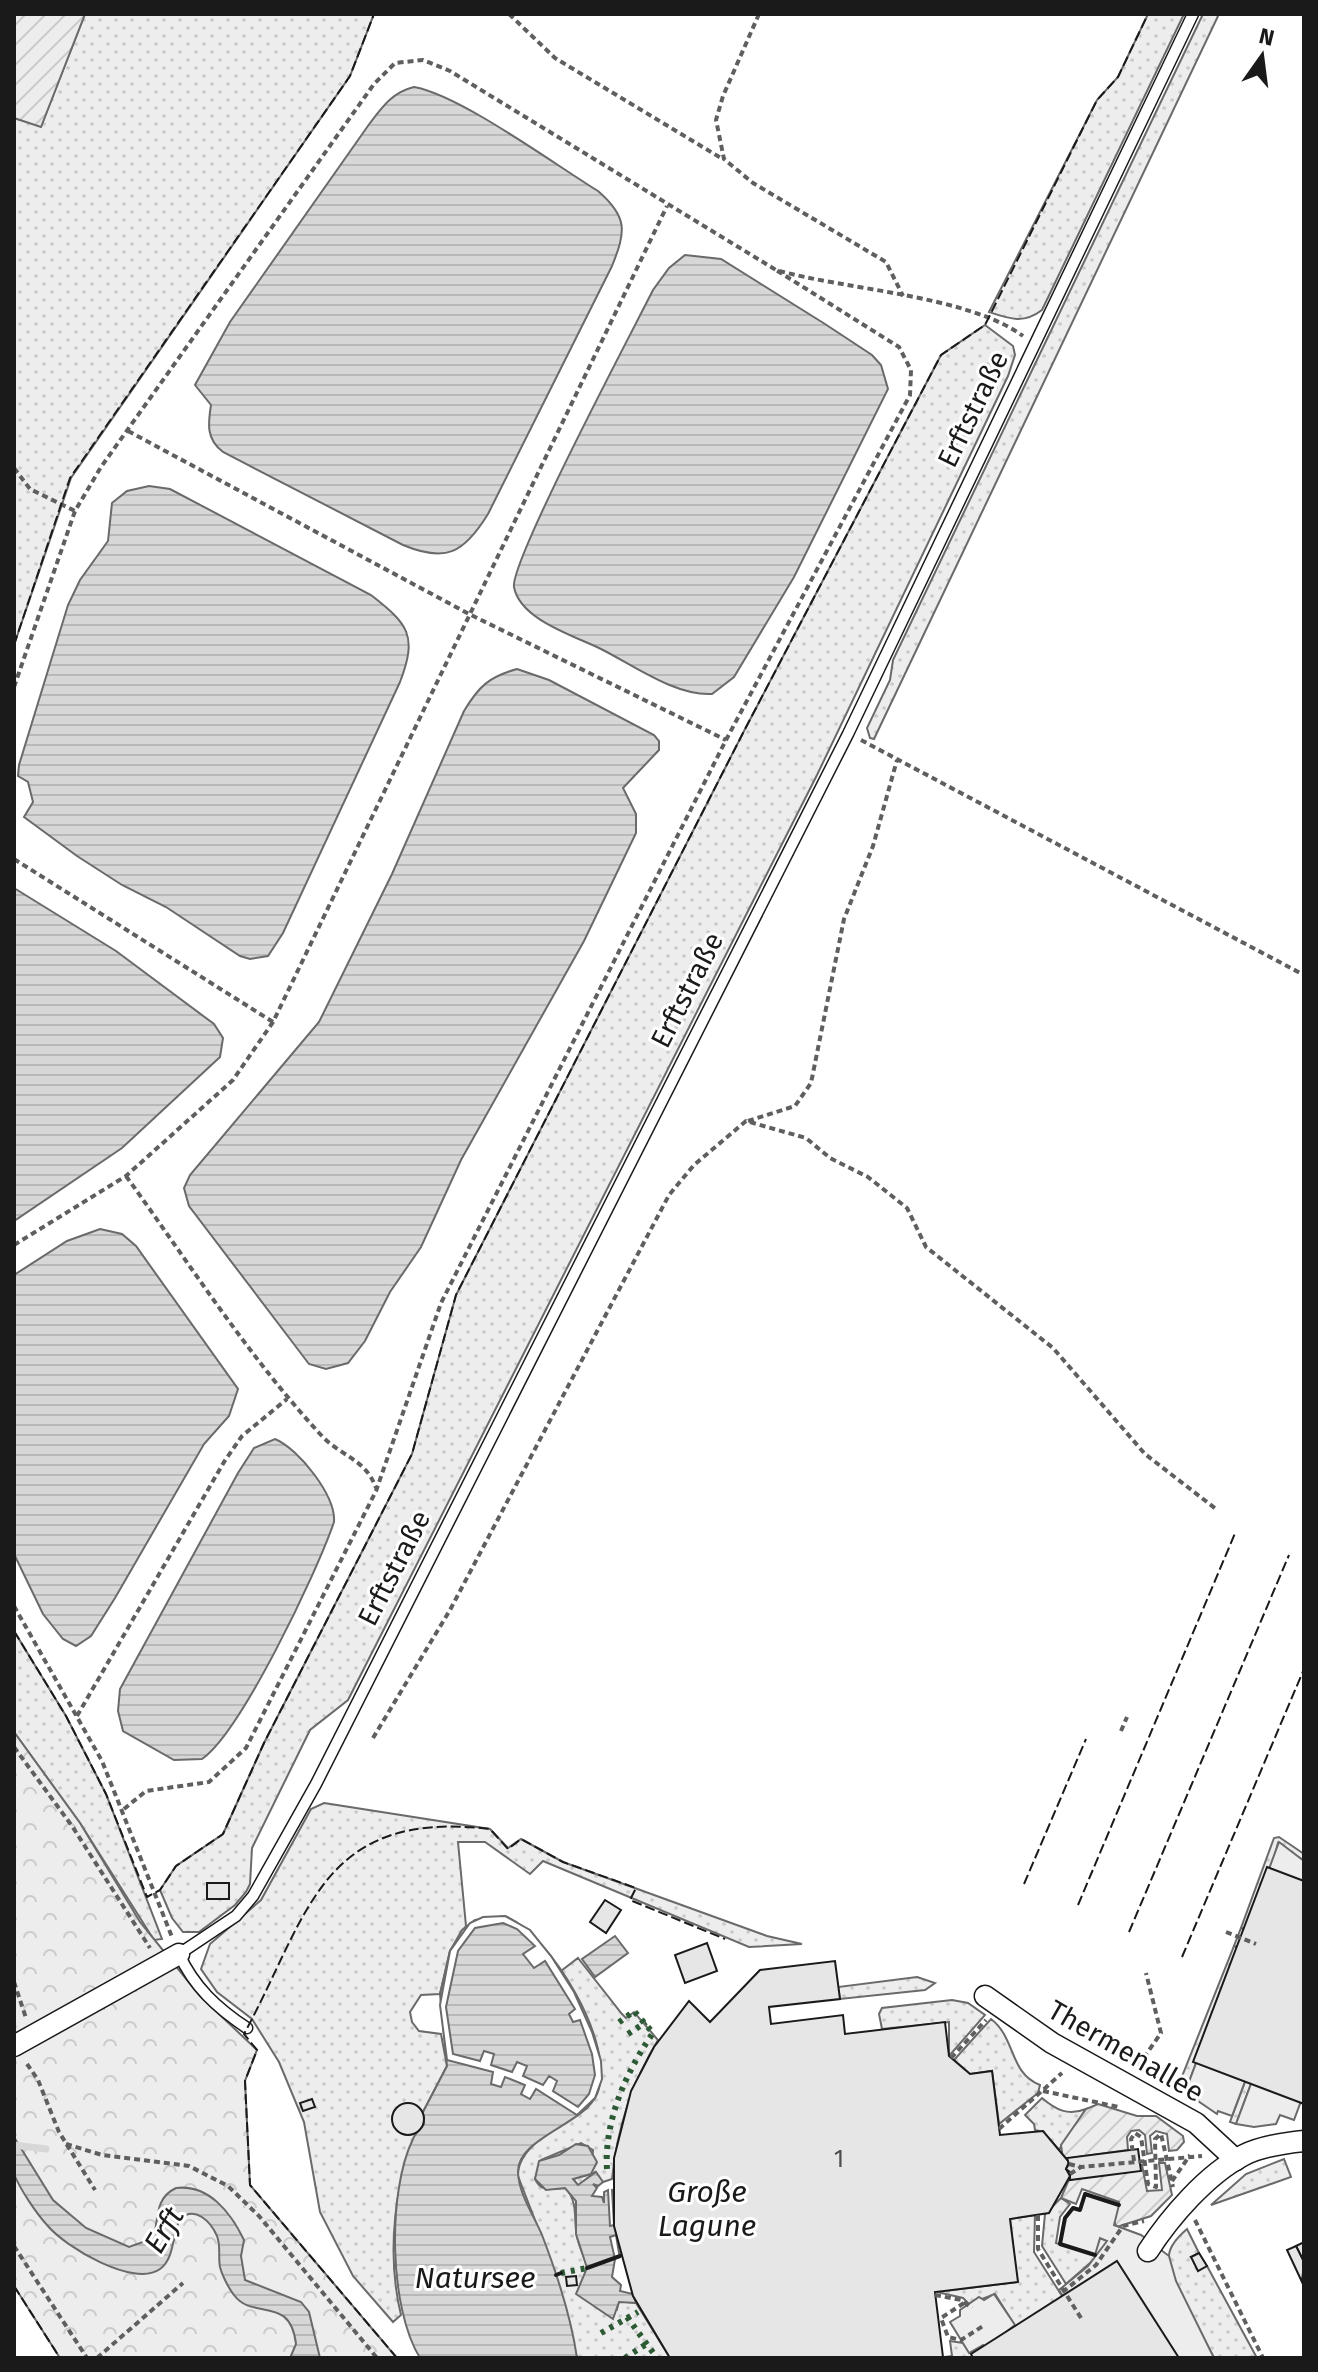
<svg xmlns="http://www.w3.org/2000/svg" width="1318" height="2372" font-family="'Fira Sans',sans-serif">
	<style>
		.grass { fill: url(#grass-dots); stroke: #6a6a6a; stroke-width: 2 }
		.forest { fill: url(#forest-crowns); stroke: #6a6a6a; stroke-width: 2 }
		.garden { fill: url(#garden-furrows); stroke: #6a6a6a; stroke-width: 2 }
		.pitch { fill: #ededed; stroke: #6a6a6a; stroke-width: 2 }
		.water { fill: url(#water-rules); stroke: #6a6a6a; stroke-width: 2 }
		.pier { fill: #fff; stroke: #6a6a6a; stroke-width: 2; fill-rule: evenodd }
		.lines { fill: none; stroke-linecap: round; stroke-linejoin: round }
		.stream { stroke: #d7d7d7; stroke-width: 7 }
		.building { fill: #e6e6e6; stroke: #1a1a1a; stroke-width: 2 }
		.service-casing { stroke: #1a1a1a; stroke-width: 13 }
		.minor-casing { stroke: #1a1a1a; stroke-width: 23 }
		.path { stroke: #5f5f5f; stroke-width: 4; stroke-dasharray: 6 4; stroke-linecap: butt }
		.service { stroke: #fff; stroke-width: 10 }
		.minor { stroke: #fff; stroke-width: 20 }
		.hedge { stroke: #2b5a34; stroke-width: 6; stroke-dasharray: 4 6; stroke-linecap: butt }
		.fence { stroke: #1a1a1a; stroke-width: 2; stroke-dasharray: 10 4; stroke-linecap: butt }
		.wall { stroke: #1a1a1a; stroke-width: 4 }
		.labels { text-anchor: middle; dominant-baseline: central; stroke-width: 6; stroke-linejoin: round; paint-order: stroke }
		.number-label { font-size: 24px; fill: #4d4d4d }
		.street-label { font-size: 28px; fill: #1a1a1a; stroke: #fff }
		.water-label { font-size: 30px; font-style: italic; fill: #1a1a1a; stroke: #fff }
	</style>
	<defs>
		<pattern id="grass-dots" width="8" height="8" patternUnits="userSpaceOnUse" patternTransform="scale(2)"><rect width="8" height="8" fill="#ededed"/><path d="M2 2h.1M6 6h.1" fill="none" stroke="#cbcbcb" stroke-width="1.8" stroke-linecap="round"/></pattern>
		<pattern id="forest-crowns" width="20" height="18" patternUnits="userSpaceOnUse" patternTransform="scale(2)"><rect width="20" height="18" fill="#ededed"/><path d="M2 6a3 3 0 1 1 6 0M12 15a3 3 0 1 1 6 0" fill="none" stroke="#cbcbcb"/></pattern>
		<pattern id="garden-furrows" width="10" height="10" patternUnits="userSpaceOnUse" patternTransform="scale(2)"><rect width="10" height="10" fill="#ededed"/><path d="M-1 1l2-2M0 10L10 0M9 11l2-2" fill="none" stroke="#cbcbcb"/></pattern>
		<pattern id="water-rules" width="6" height="5" patternUnits="userSpaceOnUse" patternTransform="scale(2)"><rect width="6" height="5" fill="#d7d7d7"/><path d="M0 2.5h6" fill="none" stroke="#b8b8b8"/></pattern>
	</defs>
	<rect width="100%" height="100%" fill="#fff"/>
	<!-- grass -->
	<g class="grass">
		<polygon points="85,14 374,14 350,76 71,478 14,645 14,118 41,126"/>
		<path d="M 1148,14 L 1184,14 L 1042,310 C 1024,324 1010,319 989,312 L 1097,100 L 1118,77 Z"/>
		<polygon points="1203,14 1219,14 874,739 870,738 867,728 890,680 893,660"/>
		<polygon points="985,325 1013,346 1015,355 1008,376 817,775 348,1700 310,1730 252,1848 250,1884 246,1892 235,1905 199,1932 183,1932 172,1918 160,1890 176,1866 223,1834 264,1743 412,1454 456,1295 744,731 941,355"/>
		<polygon points="14,1631 66,1716 106,1794 162,1939 154,1940 80,1823 14,1732"/>
		<path d="M 324,1803 L 490,1829 L 508,1848 L 521,1839 L 563,1862 L 767,1936 L 802,1944 L 749,1947 L 543,1861 L 530,1874 L 485,1842 L 458,1842 L 466,1926 L 450,1951 L 440,1994 L 421,1995 L 410,2012 L 412,2022 L 419,2031 L 441,2034 L 447,2066 L 423,2112 L 424,2124 C 392,2175 387,2257 401,2315 L 393,2322 L 353,2276 L 320,2212 L 304,2122 L 279,2062 L 252,2019 L 217,1992 L 201,1969 L 210,1944 L 261,1900 L 311,1809 Z"/>
		<polygon points="1279,1837 1304,1854 1304,1861 1278,1843 1254,1933 1241,1928 1274,1838"/>
		<polygon points="1234,1946 1243,1949 1237,1953 1186,2090 1179,2084"/>
		<path d="M 578,1958 L 622,2014 L 626,2018 L 634,2012 L 658,2040 C 631,2084 617,2128 612,2179 L 603,2182 L 595,2172 L 578,2186 L 573,2179 L 591,2174 L 593,2150 L 581,2143 L 541,2160 L 535,2179 C 542,2194 554,2188 566,2188 C 579,2205 573,2217 577,2237 C 584,2265 600,2286 617,2309 L 619,2301 L 636,2303 L 670,2358 L 577,2358 L 555,2272 L 518,2176 C 517,2144 565,2125 587,2108 L 598,2050 L 579,2001 L 561,1971 Z"/>
		<polygon points="1286,1972 1292,1974 1236,2124 1230,2122"/>
		<polygon points="917,1977 935,1983 925,1990 840,1999 838,1987"/>
		<polygon points="952,2000 968,2003 985,2015 949,2056 949,2022 882,2029 879,2014 882,2008"/>
		<path d="M 991,2019 C 1016,2038 1009,2073 1040,2085 L 1038,2093 L 999,2124 L 992,2071 L 970,2074 L 954,2060 Z"/>
		<path d="M 1042,2098 C 1056,2110 1068,2116 1086,2109 L 1059,2150 L 1043,2132 L 1035,2130 L 1034,2124 L 1025,2115 Z"/>
		<polygon points="1284,2159 1291,2177 1211,2205 1246,2174"/>
		<polygon points="1061,2198 1070,2204 1060,2217 1056,2243 1094,2255 1100,2238 1108,2241 1098,2256 1066,2284 1042,2246 1045,2214"/>
		<polygon points="1035,2215 1034,2252 1064,2299 997,2339 1014,2324 995,2294 969,2304 963,2298 937,2292 1017,2282 1010,2219"/>
		<path d="M 1187,2229 L 1199,2253 L 1191,2257 L 1207,2266 L 1257,2358 L 1214,2358 C 1201,2332 1169,2283 1169,2255 C 1170,2244 1180,2235 1187,2229 Z"/>
		<polygon points="950,2341 963,2343 970,2353 984,2346 970,2358 937,2358 952,2356"/>
	</g>
	<!-- forest -->
	<polygon class="forest" points="14,1732 80,1823 140,1922 200,1996 257,2050 245,2081 250,2185 397,2358 60,2358 14,2286"/>
	<!-- garden -->
	<g class="garden">
		<polygon points="14,14 85,14 41,127 14,118"/>
		<polygon points="1098,2104 1137,2116 1156,2116 1183,2136 1184,2142 1177,2150 1169,2151 1167,2134 1156,2131 1150,2136 1152,2153 1147,2154 1145,2135 1139,2130 1131,2131 1127,2137 1128,2150 1063,2159 1061,2145 1086,2109"/>
		<polygon points="1159,2163 1165,2163 1172,2195 1151,2216 1117,2227 1114,2222 1119,2202 1082,2189 1076,2204 1061,2198 1070,2177 1142,2165 1147,2191 1162,2190"/>
	</g>
	<!-- pitch -->
	<g class="pitch">
		<polygon points="1279,1842 1304,1861 1304,1925 1232,2116 1218,2111 1217,2114 1198,2101 1199,2095 1186,2090 1237,1953 1243,1949 1234,1946 1241,1928 1254,1933 1248,1925"/>
		<polygon points="1292,1974 1304,2093 1294,2120 1280,2115 1276,2124 1254,2127 1236,2124"/>
		<polygon points="1085,2194 1119,2205 1114,2225 1141,2235 1169,2256 1176,2281 1214,2358 992,2358 983,2345 969,2353 950,2322 960,2316 960,2310 979,2297 984,2300 994,2294 1015,2325 997,2339 1064,2298 1059,2290 1088,2266 1107,2241 1100,2238 1095,2255 1060,2244 1065,2218 1073,2208 1080,2210"/>
	</g>
	<!-- water -->
	<g class="water">
		<path d="M 414,87 C 460,95 554,164 598,191 C 628,217 626,231 612,266 L 488,514 C 464,553 446,563 403,545 L 223,452 C 206,439 208,424 211,405 L 195,385 L 230,322 L 370,123 C 383,106 393,92 414,87 Z"/>
		<path d="M 685,255 L 721,259 L 825,324 L 872,355 L 881,365 L 888,389 L 794,577 L 734,677 L 712,694 C 675,696 633,665 601,649 C 575,636 520,620 514,587 C 510,562 633,330 653,290 L 669,268 Z"/>
		<path d="M 149,486 L 170,489 L 371,595 C 408,624 418,635 400,682 L 283,933 L 268,956 L 250,959 L 240,956 L 166,907 L 122,885 L 77,856 L 24,817 L 33,802 L 28,782 L 18,776 L 19,765 L 68,605 L 80,580 L 108,541 L 112,503 L 127,491 Z"/>
		<path d="M 517,669 L 549,680 L 654,735 L 659,741 L 659,750 L 623,788 L 636,814 L 636,833 L 584,941 L 461,1160 L 421,1247 L 390,1292 L 365,1341 L 348,1363 L 326,1369 L 309,1364 L 189,1206 L 184,1188 L 190,1175 L 319,1022 L 392,874 L 464,711 C 479,686 489,677 517,669 Z"/>
		<polygon points="14,888 116,951 214,1024 223,1038 220,1057 122,1148 14,1221"/>
		<polygon points="100,1229 122,1234 136,1246 238,1389 229,1416 204,1444 115,1598 91,1636 76,1646 63,1639 43,1614 14,1554 14,1275 67,1241"/>
		<path d="M 275,1439 C 299,1449 336,1496 334,1522 C 317,1572 241,1732 202,1759 L 174,1760 L 123,1731 L 118,1711 L 120,1689 L 238,1473 L 254,1448 Z"/>
		<path d="M 505,1916 C 550,1934 618,2046 597,2094 C 584,2125 516,2138 518,2173 C 519,2194 534,2216 542,2235 C 557,2274 571,2316 577,2358 L 420,2358 C 389,2308 387,2192 413,2139 C 415,2133 420,2130 424,2124 L 423,2112 L 447,2066 L 440,1994 L 450,1951 L 462,1930 L 475,1920 Z"/>
		<polygon points="615,1936 628,1953 595,1977 582,1959"/>
		<path d="M 14,2137 L 53,2200 L 86,2228 L 129,2247 L 146,2241 L 155,2232 C 158,2214 157,2197 176,2188 C 209,2184 231,2213 244,2240 L 241,2256 L 245,2280 L 301,2302 L 309,2312 L 320,2358 L 290,2358 L 296,2344 C 290,2294 253,2321 234,2295 C 229,2289 222,2275 220,2267 C 218,2257 221,2246 217,2236 C 211,2222 195,2205 180,2219 C 172,2234 175,2258 160,2269 C 134,2288 65,2247 47,2225 C 36,2213 20,2189 14,2174 C 11,2164 14,2148 14,2137 Z"/>
		<polygon points="576,2144 588,2146 597,2162 591,2174 573,2179 578,2185 596,2172 603,2182 598,2186 593,2184 597,2188 592,2196 602,2197 604,2203 604,2192 608,2190 610,2226 614,2225 612,2190 643,2187 648,2247 619,2253 616,2235 610,2237 615,2259 612,2277 621,2285 620,2291 633,2294 636,2303 619,2302 613,2319 576,2294 587,2268 576,2234 576,2201 565,2188 546,2190 535,2179 539,2161 559,2155"/>
	</g>
	<!-- pier -->
	<path class="pier" d="M 505,1916 L 530,1930 L 551,1956 L 574,1992 L 592,2032 L 601,2061 L 602,2079 L 595,2098 L 577,2115 L 536,2089 L 530,2099 L 521,2094 L 525,2085 L 505,2077 L 501,2087 L 491,2084 L 493,2072 L 447,2060 L 440,2005 L 450,1951 L 470,1923 L 483,1917 ZM 503,1923 L 517,1929 L 535,1946 L 523,1954 L 534,1968 L 545,1961 L 575,2009 L 569,2014 L 573,2022 L 580,2020 L 592,2054 L 595,2075 L 589,2094 L 578,2107 L 553,2091 L 557,2081 L 549,2076 L 543,2085 L 523,2076 L 527,2066 L 517,2062 L 512,2072 L 491,2065 L 494,2054 L 484,2051 L 480,2061 L 453,2054 L 446,2007 L 458,1951 L 475,1928 Z"/>
	<g class="lines">
		<!-- stream -->
		<polyline class="stream" points="14,2145 46,2149"/>
	</g>
	<!-- building -->
	<g class="building">
		<polygon points="1267,1867 1304,1881 1304,2104 1193,2062"/>
		<rect x="207" y="1883" width="22" height="16"/>
		<polygon points="605,1900 621,1910 606,1933 590,1922"/>
		<polygon points="707,1943 717,1971 685,1983 675,1955"/>
		<polygon points="835,1961 840,1999 769,2007 771,2024 843,2015 845,2034 945,2022 949,2056 970,2074 992,2071 1000,2135 1043,2131 1069,2162 1066,2169 1070,2176 1049,2213 1010,2219 1018,2282 935,2292 943,2357 670,2358 633,2296 614,2226 614,2158 631,2091 654,2047 689,2001 710,2022 760,1970"/>
		<polygon points="312,2099 315,2107 303,2111 300,2103"/>
		<circle cx="408" cy="2119" r="16"/>
		<polygon points="1138,2149 1141,2171 1070,2180 1070,2172 1066,2169 1069,2164 1067,2158"/>
		<polygon points="1304,2242 1304,2262 1296,2246"/>
		<polygon points="1296,2246 1304,2262 1302,2282 1287,2250"/>
		<polygon points="1199,2253 1207,2266 1198,2271 1191,2257"/>
		<polygon points="1117,2261 1179,2358 973,2358 971,2354"/>
		<polygon points="576,2276 577,2285 567,2286 566,2277"/>
	</g>
	<g class="lines">
		<!-- service casing -->
		<g class="service-casing">
			<path id="service" d="M 247,2028 C 217,2008 194,1987 179,1954 L 236,1916 L 253,1896 L 316,1784 L 848,734 L 1193,14"/>
		</g>
		<!-- minor casing -->
		<g class="minor-casing">
			<g id="minor">
				<polyline points="985,1996 1052,2043 1196,2123 1236,2160"/>
				<polyline points="14,2046 179,1954"/>
				<path d="M 1148,2251 C 1170,2217 1207,2174 1244,2155 C 1262,2146 1284,2143 1304,2141"/>
			</g>
		</g>
		<!-- path -->
		<g class="path">
			<polyline points="509,14 555,58 721,158"/>
			<polyline points="759,14 723,96 716,120 724,159 753,183 886,262 903,296"/>
			<polyline points="128,431 469,614 726,740"/>
			<polyline points="14,468 30,489 75,511"/>
			<path d="M 14,687 L 75,511 L 101,467 L 374,84 L 395,63 L 423,60 L 450,71 L 776,270 C 846,290 967,295 1023,336"/>
			<polyline points="861,740 1304,975"/>
			<polyline points="14,859 273,1022"/>
			<polyline points="748,1121 795,1106 811,1083 844,919 873,846 897,760"/>
			<path d="M 126,1176 C 189,1263 248,1356 321,1435 C 340,1456 366,1459 376,1488"/>
			<polyline points="14,1245 126,1176 233,1080 273,1022 667,206"/>
			<polyline points="14,1606 102,1761 172,1937"/>
			<polyline points="77,1716 224,1462 242,1436 287,1399"/>
			<polyline points="1121,1731 1127,1717"/>
			<polyline points="373,1738 450,1610 669,1195 694,1165 746,1121 806,1138 830,1158 868,1177 907,1208 926,1247 1053,1348 1145,1454 1216,1509"/>
			<polyline points="14,1747 72,1826 150,1948"/>
			<polyline points="124,1809 146,1791 209,1782 246,1748 376,1491 441,1303 726,740 910,395 911,370 899,347 776,270"/>
			<polyline points="1226,1932 1256,1944"/>
			<polyline points="14,1982 26,2018"/>
			<polyline points="951,2058 986,2020"/>
			<polyline points="27,2064 38,2080 59,2132 95,2190"/>
			<polyline points="1138,2066 1161,2033 1146,1973"/>
			<polyline points="1043,2091 1119,2107"/>
			<polyline points="999,2129 1062,2073"/>
			<polyline points="66,2144 102,2155 189,2166 228,2186 259,2216 377,2358"/>
			<polyline points="1134,2161 1131,2139 1135,2133 1141,2137 1148,2184 1156,2187 1155,2139 1161,2134 1173,2187"/>
			<polyline points="1069,2164 1081,2167 1202,2156"/>
			<polyline points="1070,2174 1081,2167"/>
			<polyline points="1172,2181 1190,2155"/>
			<polyline points="1038,2215 1038,2249 1064,2291"/>
			<polyline points="1195,2220 1263,2358"/>
			<polyline points="14,2246 87,2358"/>
			<polyline points="935,2295 961,2300 972,2308"/>
			<polyline points="964,2303 941,2318 948,2337 961,2340 983,2326"/>
			<polyline points="1081,2318 1064,2291 1096,2265 1123,2226 1144,2221"/>
			<polyline points="97,2358 183,2283"/>
		</g>
		<!-- service -->
		<use href="#service" class="service"/>
		<!-- minor -->
		<use href="#minor" class="minor"/>
		<!-- hedge -->
		<g class="hedge">
			<polyline points="628,2034 646,2022"/>
			<path d="M 607,2169 C 604,2121 626,2072 653,2033 L 634,2011 L 617,2024"/>
			<polyline points="561,2273 587,2268"/>
			<polyline points="627,2317 657,2358"/>
			<polyline points="601,2333 638,2312"/>
			<polyline points="625,2358 648,2343"/>
		</g>
		<!-- fence -->
		<g class="fence">
			<polyline points="14,645 70,478 350,76 374,14"/>
			<polyline points="14,1631 66,1716 106,1794 147,1897 160,1890 176,1866 223,1834 264,1743 412,1454 456,1295 744,731 941,355 985,325 1097,100 1118,77 1148,14"/>
			<polyline points="1024,1884 1086,1739"/>
			<polyline points="1078,1905 1236,1531"/>
			<polyline points="1129,1932 1289,1555"/>
			<polyline points="1182,1957 1304,1669"/>
			<polyline points="14,2286 60,2358"/>
			<path d="M 397,2358 L 250,2185 L 245,2081 L 257,2050 L 244,2034 C 309,1915 320,1809 490,1829 L 508,1849 L 521,1839 L 563,1862 L 636,1888 L 630,1900 L 725,1939"/>
		</g>
		<!-- wall -->
		<g class="wall">
			<polyline points="1095,2255 1060,2244 1065,2218 1073,2208 1080,2210 1085,2194 1119,2205"/>
			<polyline points="587,2268 620,2256"/>
			<polyline points="556,2275 561,2273"/>
		</g>
	</g>
	<g class="labels">
		<!-- number labels -->
		<g class="number-label">
			<text x="839" y="2159">1</text>
		</g>
		<!-- street labels -->
		<g class="street-label">
			<text transform="translate(973 409) rotate(-64)">Erftstraße</text>
			<text transform="translate(687 990) rotate(-63)">Erftstraße</text>
			<text transform="translate(394 1568) rotate(-63)">Erftstraße</text>
			<text transform="translate(1126 2051) rotate(30)">Thermenallee</text>
		</g>
		<!-- water labels -->
		<g class="water-label">
			<text x="707" y="2192">Große<tspan x="707" dy="34">Lagune</tspan></text>
			<text transform="translate(164 2230) rotate(-59)">Erft</text>
			<text x="475" y="2278">Natursee</text>
		</g>
	</g>
	<!-- border -->
	<rect width="1318" height="2372" fill="none" stroke="#1a1a1a" stroke-width="32"/>
	<!-- north arrow -->
	<g transform="translate(1262 56) rotate(14)" stroke="#ffffff" stroke-width="6" paint-order="stroke">
	<path d="M0-6L14 30L0 20L-14 30Z" fill="#1a1a1a"/>
	<text y="-12" font-size="22" font-weight="bold" text-anchor="middle" fill="#1a1a1a">N</text>
	</g>
</svg>
